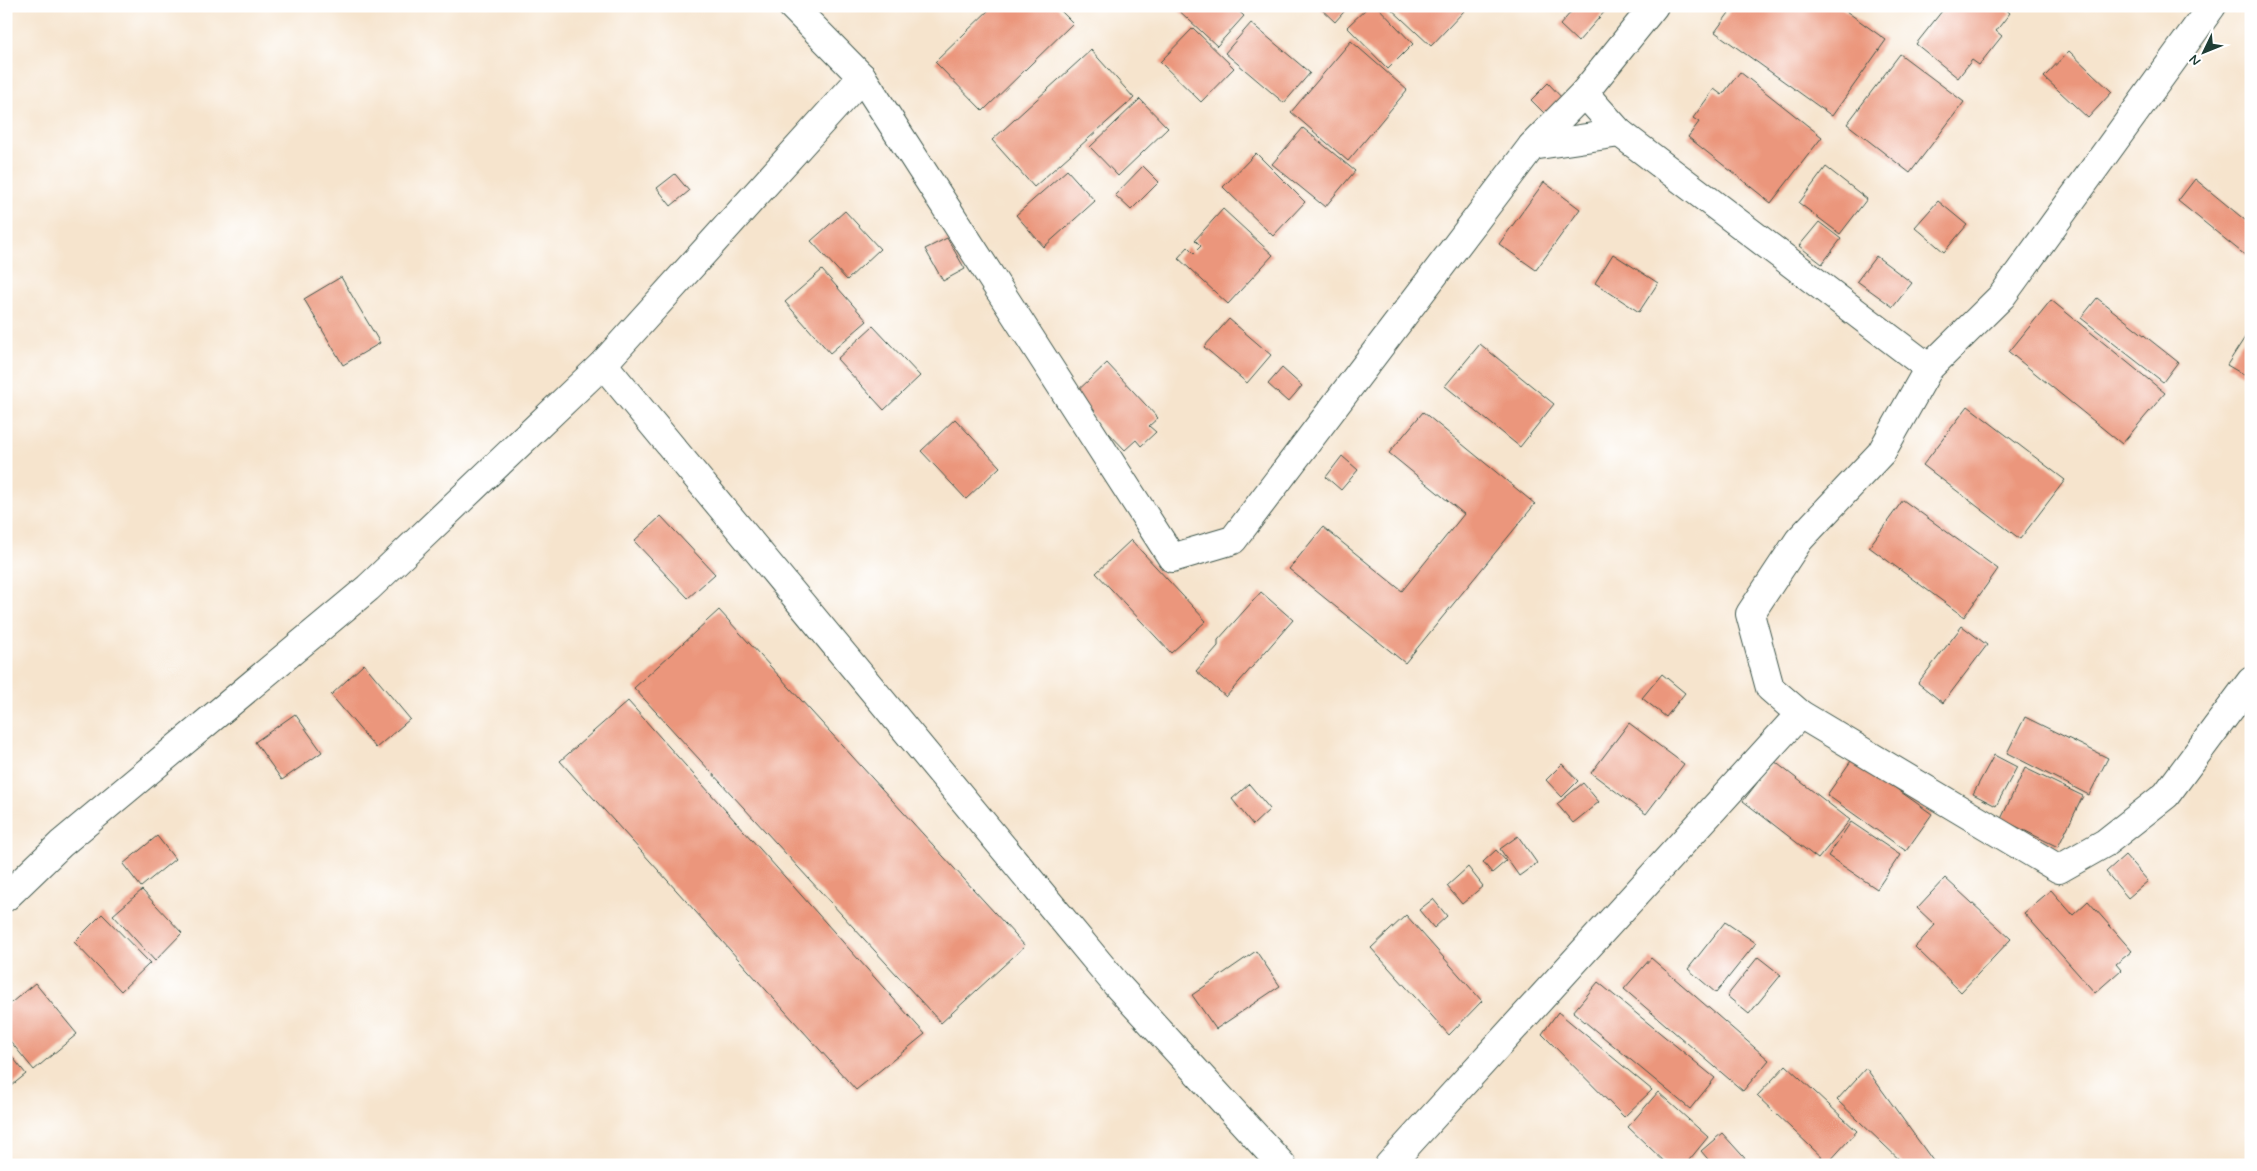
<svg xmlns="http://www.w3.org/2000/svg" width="2257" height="1171" font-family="Mynerve,sans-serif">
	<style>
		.building { fill: #eb967c }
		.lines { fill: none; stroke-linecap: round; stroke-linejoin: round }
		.street-casing { stroke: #3f564b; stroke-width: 30 }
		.street { stroke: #fff; stroke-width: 28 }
	</style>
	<rect width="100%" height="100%" fill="#fff"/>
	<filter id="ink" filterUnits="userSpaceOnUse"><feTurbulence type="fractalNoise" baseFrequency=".02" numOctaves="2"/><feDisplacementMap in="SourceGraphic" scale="10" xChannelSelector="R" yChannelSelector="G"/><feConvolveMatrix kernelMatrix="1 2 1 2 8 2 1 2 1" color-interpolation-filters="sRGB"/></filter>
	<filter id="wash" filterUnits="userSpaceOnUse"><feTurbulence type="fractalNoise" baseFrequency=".0096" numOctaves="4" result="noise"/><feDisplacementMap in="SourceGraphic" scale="20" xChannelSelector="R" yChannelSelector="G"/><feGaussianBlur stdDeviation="1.12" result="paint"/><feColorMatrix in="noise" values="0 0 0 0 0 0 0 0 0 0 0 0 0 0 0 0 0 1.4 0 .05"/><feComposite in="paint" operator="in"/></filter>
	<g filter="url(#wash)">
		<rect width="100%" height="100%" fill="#f6e4cd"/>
		<g id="blocks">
			<!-- building -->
			<g class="building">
				<polygon points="993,6 1056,6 1073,23 983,111 935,62"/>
				<polygon points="1174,6 1233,6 1244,16 1217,46"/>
				<polygon points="1318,6 1349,6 1335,22"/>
				<polygon points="1369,6 1377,6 1413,44 1388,69 1347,27"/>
				<polygon points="1388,6 1459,6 1464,11 1431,46"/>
				<polygon points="1576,6 1601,6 1606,10 1578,42 1560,25"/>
				<polygon points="1734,6 1839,6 1886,40 1832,116 1715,32"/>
				<polygon points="1946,6 2002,6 2010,13 1996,31 2002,36 1979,65 1972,60 1958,78 1916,44"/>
				<polygon points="1251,23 1310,73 1284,103 1225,53"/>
				<polygon points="1193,28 1234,68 1201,102 1160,62"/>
				<polygon points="1351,41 1407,90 1348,161 1291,112"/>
				<polygon points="1091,50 1134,98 1034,187 992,140"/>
				<polygon points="2069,51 2112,92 2088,118 2044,77"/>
				<polygon points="1900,54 1964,102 1910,173 1847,124"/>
				<polygon points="1740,72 1822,137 1771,203 1688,137 1699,122 1693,118 1714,89 1722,95"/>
				<polygon points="1548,83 1563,99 1547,116 1531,100"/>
				<polygon points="1140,99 1168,128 1118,176 1090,147"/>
				<polygon points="1303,128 1355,171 1325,207 1272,164"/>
				<polygon points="1256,153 1305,202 1273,236 1223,187"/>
				<polygon points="1143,166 1159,182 1131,210 1115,195"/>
				<polygon points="1826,167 1867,199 1840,234 1799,203"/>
				<polygon points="1067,170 1095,201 1044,247 1016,215"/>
				<polygon points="675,174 689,191 671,206 657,188"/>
				<polygon points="2195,179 2251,225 2251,260 2178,201"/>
				<polygon points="1544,182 1580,209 1536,270 1499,244"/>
				<polygon points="1938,201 1967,225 1944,252 1915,227"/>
				<polygon points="1223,209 1273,255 1228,304 1178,258 1188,247 1194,253 1201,246 1195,240"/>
				<polygon points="845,211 880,249 847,280 811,241"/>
				<polygon points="1819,222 1841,239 1822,264 1799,246"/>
				<polygon points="947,238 965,269 943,281 925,249"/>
				<polygon points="1613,254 1658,283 1639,312 1595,283"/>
				<polygon points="1876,256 1912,283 1893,307 1857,281"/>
				<polygon points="822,270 867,321 830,353 785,302"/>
				<polygon points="341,277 380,343 343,365 304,299"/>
				<polygon points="2097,298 2178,362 2163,382 2081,318"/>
				<polygon points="2051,300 2165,393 2122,444 2009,352"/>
				<polygon points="1229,319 1271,355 1247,383 1204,347"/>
				<polygon points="873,326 920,376 884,410 837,359"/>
				<polygon points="2251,328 2251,379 2227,365"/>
				<polygon points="1480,344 1554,404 1520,447 1445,386"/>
				<polygon points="1107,363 1158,418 1149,426 1156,432 1141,446 1136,440 1125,450 1073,395"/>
				<polygon points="1282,368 1302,386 1288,402 1268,384"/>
				<polygon points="1968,406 2065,480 2020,539 1923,465"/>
				<polygon points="1423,412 1535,504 1405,663 1289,569 1323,527 1402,591 1464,514 1389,453"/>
				<polygon points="955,419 1000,467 966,499 921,451"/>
				<polygon points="1342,456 1358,470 1341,490 1326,477"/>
				<polygon points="1903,500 1998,569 1964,617 1869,547"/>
				<polygon points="661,516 715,574 688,598 634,541"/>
				<polygon points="1131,540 1206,621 1171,653 1096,573"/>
				<polygon points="1261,592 1293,620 1226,697 1196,671 1218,646 1218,640"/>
				<polygon points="719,610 1025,946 941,1023 634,688"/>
				<polygon points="1962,626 1987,645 1943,703 1918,683"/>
				<polygon points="364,664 410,719 376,748 331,695"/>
				<polygon points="1662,674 1685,693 1666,717 1642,698"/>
				<polygon points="628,701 925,1034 856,1090 560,761"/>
				<polygon points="295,714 322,752 282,780 255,742"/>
				<polygon points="2025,717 2108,758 2089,795 2007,753"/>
				<polygon points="1629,723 1684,764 1646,814 1591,773"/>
				<polygon points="1994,755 2017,767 1996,806 1973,794"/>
				<polygon points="1853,758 1932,814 1906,851 1827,795"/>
				<polygon points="1774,761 1850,820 1818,859 1743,801"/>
				<polygon points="1562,764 1578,781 1562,797 1546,780"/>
				<polygon points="2025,768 2083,796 2058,847 2001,819"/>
				<polygon points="1583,783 1599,802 1573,823 1557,804"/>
				<polygon points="1249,784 1270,809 1253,825 1232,799"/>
				<polygon points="1851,822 1900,855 1877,889 1828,856"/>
				<polygon points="157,836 175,859 141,887 123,864"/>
				<polygon points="1518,836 1537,863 1519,876 1500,849"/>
				<polygon points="1496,850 1506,861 1492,873 1483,862"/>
				<polygon points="2125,855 2148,881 2128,898 2106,872"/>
				<polygon points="1468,867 1483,886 1462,904 1447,886"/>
				<polygon points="1945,878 2011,939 1961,992 1915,947 1935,925 1917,908"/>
				<polygon points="142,890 182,933 155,961 113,915"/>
				<polygon points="2051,890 2073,915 2088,901 2132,951 2116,964 2121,970 2095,993 2024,913"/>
				<polygon points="1433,899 1447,916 1434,928 1419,910"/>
				<polygon points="102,914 150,963 121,991 74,942"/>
				<polygon points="1406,915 1482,1001 1449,1035 1371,948"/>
				<polygon points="1725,922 1756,943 1716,993 1688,969"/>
				<polygon points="1256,951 1280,986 1216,1029 1192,995"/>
				<polygon points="1758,957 1781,975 1749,1014 1727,996"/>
				<polygon points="1651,958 1769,1060 1743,1091 1624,989"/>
				<polygon points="1598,982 1715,1078 1690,1109 1573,1012"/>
				<polygon points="35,983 77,1034 34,1070 6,1036 6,1007"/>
				<polygon points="1558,1012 1652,1090 1624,1117 1542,1034"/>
				<polygon points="6,1049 26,1074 6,1090"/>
				<polygon points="1786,1065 1857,1131 1828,1163 1757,1096"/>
				<polygon points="1866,1068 1936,1165 1905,1165 1837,1100"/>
				<polygon points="1658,1092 1708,1137 1685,1165 1668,1165 1628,1127"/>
				<polygon points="1722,1133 1751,1165 1713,1165 1701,1151"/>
			</g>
		</g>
	</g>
	<g filter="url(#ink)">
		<use href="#blocks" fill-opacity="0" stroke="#3f564b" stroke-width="1"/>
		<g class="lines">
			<!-- street casing -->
			<g class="street-casing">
				<g id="street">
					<polyline points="792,6 862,77 1172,558 1233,540 1532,146 1584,93 1654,6"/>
					<polyline points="1584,93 1620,133 1929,368"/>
					<polyline points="1532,146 1620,133"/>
					<polyline points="603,364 1116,984 1282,1165"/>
					<polyline points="1800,714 1770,688 1750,614 1799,540 1881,453 1929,368 2002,296 2212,6"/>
					<polyline points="6,897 61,844 368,588 603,364 862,77"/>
					<polyline points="1389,1165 1800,714 2059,869 2105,843 2166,795 2251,681"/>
				</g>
			</g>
			<!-- street -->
			<use href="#street" class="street"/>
		</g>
	</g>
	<!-- margin -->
	<rect width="2257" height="1171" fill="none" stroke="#fff" stroke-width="25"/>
	<!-- north arrow -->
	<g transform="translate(2204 52) rotate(227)" stroke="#ffffff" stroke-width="4" paint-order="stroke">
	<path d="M0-4L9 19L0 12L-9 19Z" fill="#1f3d34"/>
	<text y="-8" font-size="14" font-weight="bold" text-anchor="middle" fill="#1f3d34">N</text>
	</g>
</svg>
